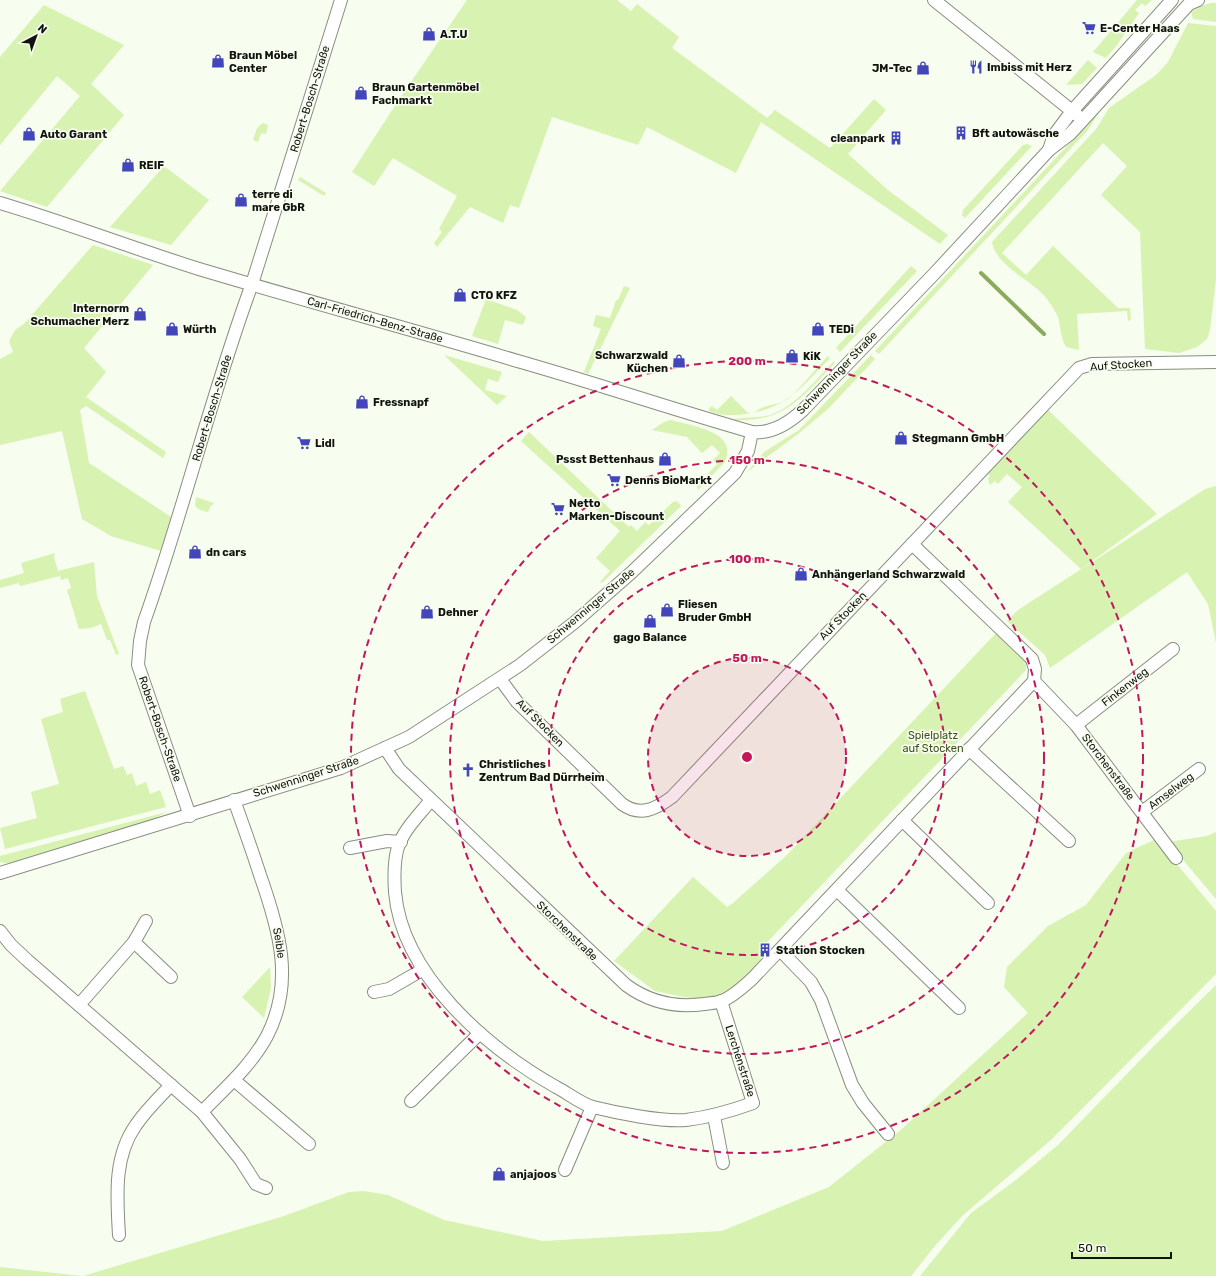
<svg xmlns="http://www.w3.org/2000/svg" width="1216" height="1276" font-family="Rubik,sans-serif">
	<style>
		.green { fill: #d8f2b2 }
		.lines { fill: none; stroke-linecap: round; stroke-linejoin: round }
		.stream { stroke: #8ca95c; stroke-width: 4 }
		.minor-casing { stroke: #888e80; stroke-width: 14 }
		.minor { stroke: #fff; stroke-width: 12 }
		.ring { fill: none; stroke: #c2185b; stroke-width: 2; stroke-dasharray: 7 5 }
		.labels { text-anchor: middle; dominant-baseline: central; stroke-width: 3.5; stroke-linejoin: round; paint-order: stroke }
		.poi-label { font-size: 11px; font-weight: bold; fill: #11130e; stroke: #f7fdef; text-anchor: start }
		.street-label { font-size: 11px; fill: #11130e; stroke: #f7fdef }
		.park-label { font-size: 11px; fill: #3f521a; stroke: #f7fdef }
		.centre { fill: #c2185b; stroke: #f7fdef; stroke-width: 2 }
		.ring-label { font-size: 12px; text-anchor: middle; font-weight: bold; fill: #c2185b; stroke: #f7fdef; stroke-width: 3.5; stroke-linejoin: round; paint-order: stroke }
	</style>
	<rect width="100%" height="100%" fill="#f7fdef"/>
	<!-- green -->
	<g class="green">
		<polygon points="467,0 617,0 631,11 637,4 679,37 672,48 767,118 775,110 830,148 874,99 886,110 848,154 888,190 948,235 940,244 761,122 736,173 647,127 638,145 552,117 519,208 510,205 503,223 470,207 437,247 434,243 442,232 439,229 457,196 393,158 374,186 352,172 400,98"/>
		<polygon points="1137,0 1152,0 1145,6 1142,3 1135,10 1139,13 1117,45 1106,58 1093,52"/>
		<polygon points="1211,3 1216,3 1216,22 1193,19 1191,12 1201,6"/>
		<polygon points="44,5 124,45 91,84 124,115 47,207 0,191 80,96 57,76 0,145 0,57"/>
		<path d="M 1188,23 L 1216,26 L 1216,279 L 1210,330 L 1207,339 L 1197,347 L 1179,353 L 1145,349 L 1140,232 L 1101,195 L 1127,166 L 1103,143 L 1002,253 L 1026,275 L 1053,246 L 1118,308 L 1130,308 L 1131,320 L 1128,321 L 1127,311 L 1077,314 L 1079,350 L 1066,347 C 1061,338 1061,331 1059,321 C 1058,314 1051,305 1047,299 C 1032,279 997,268 992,242 L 1096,129 L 1109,108 L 1156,75 L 1168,62 Z"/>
		<polygon points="1088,60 1097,68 1082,84 1066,85"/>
		<polygon points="1100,111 1088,130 879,354 875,351"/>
		<polygon points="263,123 268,125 266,134 261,133 258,142 253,140 257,128"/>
		<polygon points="1027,144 1032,146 965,218 962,215 963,210 1023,145"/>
		<polygon points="164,166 209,200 171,245 110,227"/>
		<polygon points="300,177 326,193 324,196 298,180"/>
		<polygon points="93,245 153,265 84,348 106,372 86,397 166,452 163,458 86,406 80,410 89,463 171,517 161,551 111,536 82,519 62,431 0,445 0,359 13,352 9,341 15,330 24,324"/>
		<polygon points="911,266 917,271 840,352 836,348"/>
		<polygon points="624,286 630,288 588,374 584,372 601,329 593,326 596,315 610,318 616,300 618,300"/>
		<polygon points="486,299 517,310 526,317 523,325 505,320 498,344 472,336"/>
		<polygon points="444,355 502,372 498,382 488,379 485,390 507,396 497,405"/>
		<polygon points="871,355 875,359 828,409 798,434 747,472 764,452 799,430"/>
		<path d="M 828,356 L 830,358 C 799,390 784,412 735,415 C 727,415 716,415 708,410 L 712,406 L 717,410 L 731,396 L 748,413 L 754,413 C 763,404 777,406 788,399 C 799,390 817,367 828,356 Z"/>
		<path d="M 834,361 L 835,363 C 801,398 785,423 731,420 C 737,417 760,418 770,415 C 796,406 815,380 834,361 Z"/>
		<polygon points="1048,410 1157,514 1081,569 1008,502 1022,487 1007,474 998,484 995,481 990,485 988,479 990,476 987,473"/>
		<path d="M 671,420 C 691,426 739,431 725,462 L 698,490 L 695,481 L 697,479 L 700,483 L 717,464 L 713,460 L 720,453 L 712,445 L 702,453 L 687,437 L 652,430 L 664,422 Z"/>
		<polygon points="529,432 629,527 631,525 637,531 645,522 649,525 673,502 677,501 681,506 602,583 600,582 610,571 596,558 620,531 521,441"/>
		<polygon points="1216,486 1216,643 1208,604 1187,572 1050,668 1045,655 1007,621 1018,610 1205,489"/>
		<polygon points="196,497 214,503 213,505 211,505 208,512 200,510 195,506"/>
		<polygon points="55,553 54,557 58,571 94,562 97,596 119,654 116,655 110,640 107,640 101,624 91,628 79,629 67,590 71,588 68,578 61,580 60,576 20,586 19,583 0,588 0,580 24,573 21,563"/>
		<polygon points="996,633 1026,661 1026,670 759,951 765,957 740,985 714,997 694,999 655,991 614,961 693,877 727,907 733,903 786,856"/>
		<polygon points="85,691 114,769 123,766 127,775 132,773 136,786 146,782 150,794 160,790 166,807 5,849 0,828 37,818 31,792 59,784 41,719 63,712 60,699"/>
		<polygon points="167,812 134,829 9,864 0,862 0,856"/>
		<polygon points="1216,832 1216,899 1168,842 1207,836"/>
		<polygon points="1156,839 1216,911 1216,974 1052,1139 962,1216 934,1247 911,1276 0,1276 0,1267 83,1276 284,1216 349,1192 364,1191 388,1195 444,1220 543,1241 722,1231 829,1187 902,1129 1028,1013 1004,987 1007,967 1048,926 1086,905 1126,853"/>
		<polygon points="270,967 271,988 264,1018 242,997"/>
		<polygon points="1216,985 1216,1276 920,1276 971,1213 1016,1180 1059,1144 1154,1046"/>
	</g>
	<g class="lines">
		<!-- stream -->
		<polyline class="stream" points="981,273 1044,334"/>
		<!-- minor casing -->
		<g class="minor-casing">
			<g id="minor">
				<polyline points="934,0 1077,115"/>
				<polyline points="1049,150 1054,135 1072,111 1172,0"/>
				<path d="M 0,203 C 67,223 132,248 199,269 C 306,301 414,330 521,362 C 598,384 675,410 752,432 C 771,434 789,423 803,410 L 934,274 L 1049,150 L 1070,134 L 1189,4 L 1198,0"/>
				<path d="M 500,679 L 517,702 L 622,804 C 640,817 656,809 672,797 L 1079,368 L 1092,364 L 1216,362"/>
				<polyline points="1034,681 1076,725 1176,858"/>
				<polyline points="1076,725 1173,649"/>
				<path d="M 385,748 L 399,769 L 626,985 C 649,1002 675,1008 704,1004 C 710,1003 717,1003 722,1001 C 734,996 743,987 752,979 L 1034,681 L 1035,669 L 1032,659 L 912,544"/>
				<polyline points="969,749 1069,841"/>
				<path d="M 431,800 C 420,814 404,829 398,847 C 394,860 394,877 395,892 C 402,975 487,1048 556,1087 C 568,1093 581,1104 593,1107 C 617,1113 662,1122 686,1120 C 710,1117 731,1111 753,1103 L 721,1001"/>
				<polyline points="1142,812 1199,769"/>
				<path d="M 190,816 L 138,665 L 140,641 L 144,622 C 184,510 211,395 252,284 L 341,0"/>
				<polyline points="902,820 988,903"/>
				<polyline points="350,848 387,841 401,842"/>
				<polyline points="0,873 341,768 409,737 520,665 575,622 632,572 735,473 748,451 752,432"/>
				<polyline points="837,890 959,1008"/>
				<polyline points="0,931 11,945 27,960 202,1112 240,1159 256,1184 266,1188"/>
				<polyline points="134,942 146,921"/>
				<polyline points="780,950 811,982 821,1000 852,1085 863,1103 888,1134"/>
				<polyline points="374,992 389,989 422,970"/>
				<polyline points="79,1005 134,942 171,977"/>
				<polyline points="234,1080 309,1144"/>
				<polyline points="411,1101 480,1033"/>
				<path d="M 202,1112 C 225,1088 251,1066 267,1036 C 295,982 279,929 260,875 C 252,850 243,825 234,800"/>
				<polyline points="714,1116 723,1163"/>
				<polyline points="565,1170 592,1107"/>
				<path d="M 119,1235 C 117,1198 113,1157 136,1125 C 146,1110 159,1098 171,1085"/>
			</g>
		</g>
		<!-- minor -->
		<use href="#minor" class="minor"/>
	</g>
	<!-- distance rings -->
	<circle cx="747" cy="757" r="99" fill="#c2185b" fill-opacity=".12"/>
	<g class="ring">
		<circle cx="747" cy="757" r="99"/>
		<circle cx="747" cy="757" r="198"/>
		<circle cx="747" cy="757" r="297"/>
		<circle cx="747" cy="757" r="396"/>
	</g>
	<!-- icons -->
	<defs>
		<g id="supermarket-bare" transform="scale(1.08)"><path d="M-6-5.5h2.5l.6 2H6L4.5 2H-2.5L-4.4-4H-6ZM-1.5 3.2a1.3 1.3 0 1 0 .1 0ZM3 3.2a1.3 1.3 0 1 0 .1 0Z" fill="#4345ba" stroke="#f7fdef" stroke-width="2.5" paint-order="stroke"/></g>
		<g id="shop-bare" transform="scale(1.08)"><path d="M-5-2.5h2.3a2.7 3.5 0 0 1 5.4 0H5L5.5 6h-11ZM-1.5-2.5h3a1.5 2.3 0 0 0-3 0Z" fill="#4345ba" stroke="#f7fdef" stroke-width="2.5" paint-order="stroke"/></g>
		<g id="restaurant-bare" transform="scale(1.08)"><path d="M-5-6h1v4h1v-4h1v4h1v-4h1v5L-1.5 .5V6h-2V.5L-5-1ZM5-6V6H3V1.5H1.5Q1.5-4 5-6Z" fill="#4345ba" stroke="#f7fdef" stroke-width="2.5" paint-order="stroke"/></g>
		<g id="building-bare" transform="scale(1.08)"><path d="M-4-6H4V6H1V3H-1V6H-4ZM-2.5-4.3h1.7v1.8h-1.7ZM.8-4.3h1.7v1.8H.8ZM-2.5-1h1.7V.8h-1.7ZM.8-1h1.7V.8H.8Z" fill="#4345ba" stroke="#f7fdef" stroke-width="2.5" paint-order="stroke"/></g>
		<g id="church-bare" transform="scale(1.08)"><path d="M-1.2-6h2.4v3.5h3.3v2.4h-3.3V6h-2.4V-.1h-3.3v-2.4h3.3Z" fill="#4345ba" stroke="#f7fdef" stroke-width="2.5" paint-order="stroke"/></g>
	</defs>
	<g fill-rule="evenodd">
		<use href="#supermarket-bare" x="1089" y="28"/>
		<use href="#shop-bare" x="429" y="34"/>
		<use href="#shop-bare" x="218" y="61"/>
		<use href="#restaurant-bare" x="976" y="67"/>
		<use href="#shop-bare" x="923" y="68"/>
		<use href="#shop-bare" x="361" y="93"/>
		<use href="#building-bare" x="961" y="133"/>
		<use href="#shop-bare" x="29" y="134"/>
		<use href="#building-bare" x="896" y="138"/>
		<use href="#shop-bare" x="128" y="165"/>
		<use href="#shop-bare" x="241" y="200"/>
		<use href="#shop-bare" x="460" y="295"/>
		<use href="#shop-bare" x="140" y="314"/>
		<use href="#shop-bare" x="172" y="329"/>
		<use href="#shop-bare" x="818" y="329"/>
		<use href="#shop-bare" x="792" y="356"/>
		<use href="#shop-bare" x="679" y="361"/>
		<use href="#shop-bare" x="362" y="402"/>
		<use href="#shop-bare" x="901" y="438"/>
		<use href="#supermarket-bare" x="304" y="443"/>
		<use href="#shop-bare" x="665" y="459"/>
		<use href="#supermarket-bare" x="614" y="480"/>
		<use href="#supermarket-bare" x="558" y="509"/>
		<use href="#shop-bare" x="195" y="552"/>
		<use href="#shop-bare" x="801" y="574"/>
		<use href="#shop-bare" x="667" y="610"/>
		<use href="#shop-bare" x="427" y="612"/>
		<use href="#shop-bare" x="650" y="621"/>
		<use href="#church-bare" x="468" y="770"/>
		<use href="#building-bare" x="765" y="950"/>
		<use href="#shop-bare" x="499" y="1174"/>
	</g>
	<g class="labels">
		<!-- poi labels -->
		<g class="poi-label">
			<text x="1100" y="28">E-Center Haas</text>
			<text x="440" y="34">A.T.U</text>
			<text x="229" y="55">Braun Möbel<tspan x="229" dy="13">Center</tspan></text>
			<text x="987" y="67">Imbiss mit Herz</text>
			<text x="912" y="68" text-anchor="end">JM-Tec</text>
			<text x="372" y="87">Braun Gartenmöbel<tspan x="372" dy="13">Fachmarkt</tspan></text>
			<text x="972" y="133">Bft autowäsche</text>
			<text x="40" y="134">Auto Garant</text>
			<text x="885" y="138" text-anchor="end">cleanpark</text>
			<text x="139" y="165">REIF</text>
			<text x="252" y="194">terre di<tspan x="252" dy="13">mare GbR</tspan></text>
			<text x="471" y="295">CTO KFZ</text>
			<text x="129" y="308" text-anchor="end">Internorm<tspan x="129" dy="13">Schumacher Merz</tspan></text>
			<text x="183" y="329">Würth</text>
			<text x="829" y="329">TEDi</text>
			<text x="668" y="355" text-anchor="end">Schwarzwald<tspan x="668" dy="13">Küchen</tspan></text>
			<text x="803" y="356">KiK</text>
			<text x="373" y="402">Fressnapf</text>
			<text x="912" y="438">Stegmann GmbH</text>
			<text x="315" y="443">Lidl</text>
			<text x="654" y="459" text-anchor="end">Pssst Bettenhaus</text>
			<text x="625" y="480">Denns BioMarkt</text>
			<text x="569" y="503">Netto<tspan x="569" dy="13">Marken-Discount</tspan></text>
			<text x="206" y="552">dn cars</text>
			<text x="812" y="574">Anhängerland Schwarzwald</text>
			<text x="678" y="604">Fliesen<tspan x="678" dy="13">Bruder GmbH</tspan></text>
			<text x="438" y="612">Dehner</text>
			<text x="650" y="637" text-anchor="middle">gago Balance</text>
			<text x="479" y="764">Christliches<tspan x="479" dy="13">Zentrum Bad Dürrheim</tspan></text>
			<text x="776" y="950">Station Stocken</text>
			<text x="510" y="1174">anjajoos</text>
		</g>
		<!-- street labels -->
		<g class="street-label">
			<text transform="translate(310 99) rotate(-73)">Robert-Bosch-Straße</text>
			<text transform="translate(375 320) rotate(16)">Carl-Friedrich-Benz-Straße</text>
			<text transform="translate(1121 365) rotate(-4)">Auf Stocken</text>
			<text transform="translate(837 373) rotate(-46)">Schwenninger Straße</text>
			<text transform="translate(212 408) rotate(-73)">Robert-Bosch-Straße</text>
			<text transform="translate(591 606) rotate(-40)">Schwenninger Straße</text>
			<text transform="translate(843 616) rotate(-46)">Auf Stocken</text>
			<text transform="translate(1125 687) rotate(-38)">Finkenweg</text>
			<text transform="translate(540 723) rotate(45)">Auf Stocken</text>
			<text transform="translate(160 729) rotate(71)">Robert-Bosch-Straße</text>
			<text transform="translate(1108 767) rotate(53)">Storchenstraße</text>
			<text transform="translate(306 777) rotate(-18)">Schwenninger Straße</text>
			<text transform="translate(1171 791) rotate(-37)">Amselweg</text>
			<text transform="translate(567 931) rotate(44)">Storchenstraße</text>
			<text transform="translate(279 943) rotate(81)">Seible</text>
			<text transform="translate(740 1061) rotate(72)">Lerchenstraße</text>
		</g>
		<!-- park labels -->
		<g class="park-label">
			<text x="933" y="735">Spielplatz<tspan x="933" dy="13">auf Stocken</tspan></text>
		</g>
	</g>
	<circle cx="747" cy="757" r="6" class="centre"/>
	<g class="ring-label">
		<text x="747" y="365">200 m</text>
		<text x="747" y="464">150 m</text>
		<text x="747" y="563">100 m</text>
		<text x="747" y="662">50 m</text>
	</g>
	<!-- north arrow -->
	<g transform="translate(36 36) rotate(41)" stroke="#f7fdef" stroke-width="3" paint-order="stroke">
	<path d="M0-3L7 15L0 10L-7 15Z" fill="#11130e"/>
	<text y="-6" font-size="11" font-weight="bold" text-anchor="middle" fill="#11130e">N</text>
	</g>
	<!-- scale -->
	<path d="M1072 1252v6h99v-6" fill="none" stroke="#11130e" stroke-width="2"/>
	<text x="1078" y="1252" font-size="12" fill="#11130e" stroke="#f7fdef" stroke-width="3" paint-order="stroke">50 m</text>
</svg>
